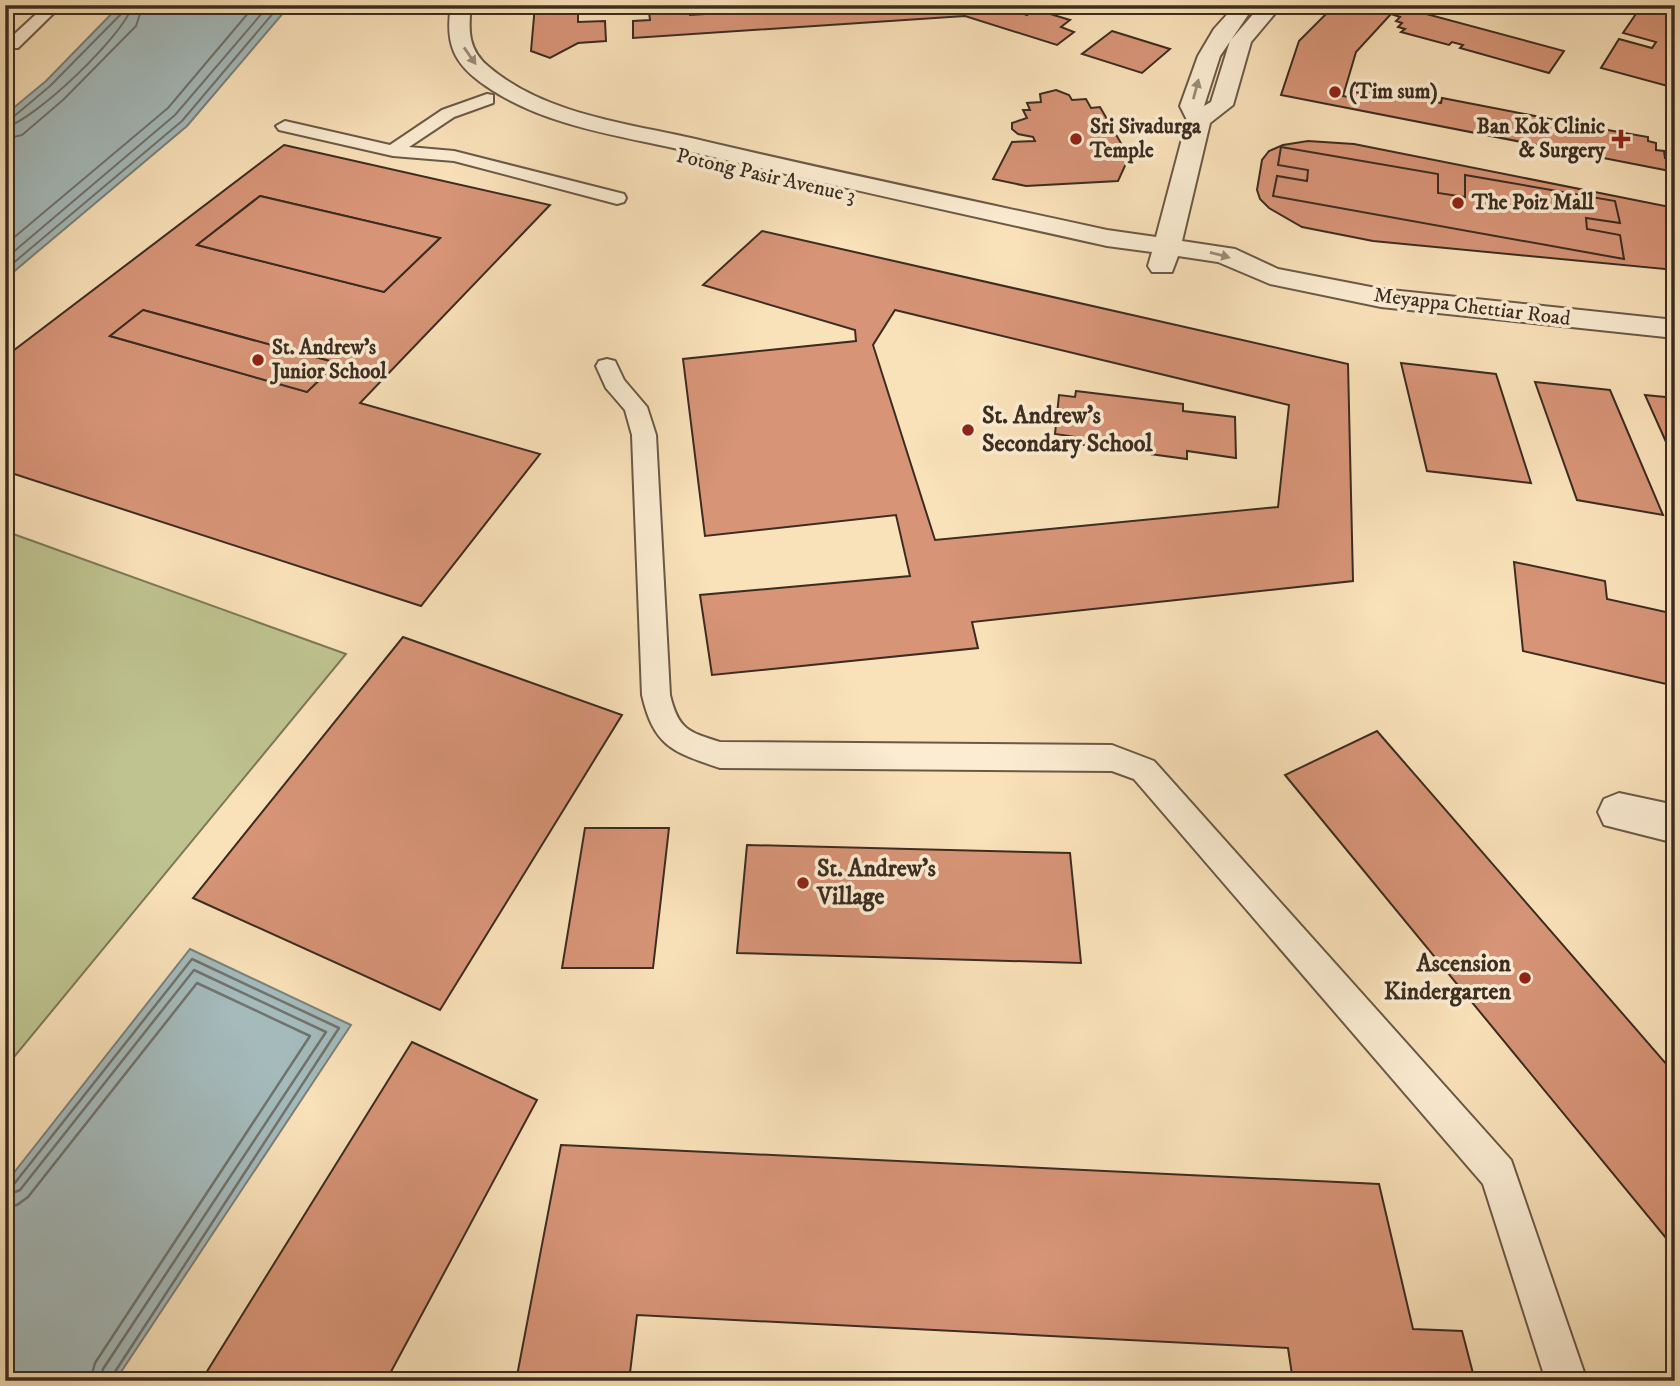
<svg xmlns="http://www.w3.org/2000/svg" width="1680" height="1386" font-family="'IM FELL DW Pica',serif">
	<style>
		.green { fill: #bec38f; stroke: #7d7858; stroke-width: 2 }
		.water { fill: #a4babb; stroke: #7a817d; stroke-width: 2 }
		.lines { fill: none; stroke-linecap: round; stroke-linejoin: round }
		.shore-far1 { stroke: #70736e; stroke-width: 2 }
		.shore { stroke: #70736e; stroke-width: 2.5 }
		.building { fill: #d79477; stroke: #3c2c21; stroke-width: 2; fill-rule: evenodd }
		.lane-casing { stroke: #6b5947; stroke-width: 4 }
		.street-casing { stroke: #6b5947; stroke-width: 4 }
		.lane { fill: #fbecd2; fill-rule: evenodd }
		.street { fill: #fbecd2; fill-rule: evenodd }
		.oneway { fill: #9c8c7a }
		.poi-dot { fill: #8f2418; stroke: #fbecd2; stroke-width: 2.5 }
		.labels { text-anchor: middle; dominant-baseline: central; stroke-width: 7; stroke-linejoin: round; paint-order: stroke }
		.far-poi-label { font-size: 21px; font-weight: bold; fill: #3c2c21; stroke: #fbecd2; text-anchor: start }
		.far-street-label { font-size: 21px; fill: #3c2c21; stroke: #fbecd2 }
		.poi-label { font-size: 24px; font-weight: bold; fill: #3c2c21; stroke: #fbecd2; text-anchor: start }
	</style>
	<rect width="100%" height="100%" fill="#f9e1b9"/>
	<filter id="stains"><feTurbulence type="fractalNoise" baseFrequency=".00286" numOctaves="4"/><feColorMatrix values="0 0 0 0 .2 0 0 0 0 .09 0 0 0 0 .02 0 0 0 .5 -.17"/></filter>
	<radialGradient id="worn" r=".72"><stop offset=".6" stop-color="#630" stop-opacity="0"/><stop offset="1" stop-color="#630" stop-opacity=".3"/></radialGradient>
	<!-- green -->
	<polygon class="green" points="5,531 346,654 5,1068"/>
	<!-- water -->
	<g class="water">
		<polygon points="120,5 290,5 187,126 5,279 5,115 46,81"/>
		<polygon points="190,949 351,1025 115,1381 5,1381 5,1184"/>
	</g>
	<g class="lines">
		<!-- shore-far1 -->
		<g class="shore-far1">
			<polyline points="5,119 12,118 50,86 122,13 124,5"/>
			<path d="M 5,128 C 38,117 122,37 133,5"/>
			<polyline points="5,139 22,135 63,100 136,26 143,5"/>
			<polyline points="5,245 168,108 255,5"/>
			<polyline points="5,259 175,115 269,5"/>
			<polyline points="5,270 182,121 280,5"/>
		</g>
		<!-- shore -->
		<g class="shore">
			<polyline points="5,1187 14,1184 192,959 339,1028 109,1381"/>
			<polyline points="5,1196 20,1190 194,970 326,1032 103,1369 101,1381"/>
			<polyline points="5,1207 17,1205 28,1197 197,983 310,1036 95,1363 90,1381"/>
		</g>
	</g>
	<!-- building -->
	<g class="building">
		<polygon points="535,5 605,5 578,9 578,22 605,21 606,41 578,43 550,58 531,51"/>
		<polygon points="760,5 762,10 792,8 792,5 1016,5 1010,9 1027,15 1034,9 1070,20 1061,27 1074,32 1057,45 965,16 633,38 633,21 650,20 649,12 689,9 690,15 721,13 720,7"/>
		<polygon points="1335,5 1393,5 1564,51 1549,73 1460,48 1463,45 1452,42 1449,45 1401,32 1405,29 1398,27 1402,23 1396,21 1400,17 1391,14 1356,52 1343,96 1353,98 1355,92 1360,93 1362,87 1371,89 1372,85 1417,93 1417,98 1441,103 1442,98 1571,123 1571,128 1596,133 1596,128 1648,137 1648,141 1656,143 1656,150 1664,151 1665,158 1675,159 1675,172 1281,95 1299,41"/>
		<polygon points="1642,5 1675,9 1675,88 1601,68 1619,39 1652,48 1656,42 1623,33"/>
		<polygon points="1112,31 1170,49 1142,73 1082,54"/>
		<polygon points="1056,90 1069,95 1072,100 1086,99 1091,108 1100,107 1129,157 1118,181 1026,186 993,179 1012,142 1035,141 1033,137 1018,134 1012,129 1012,123 1027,118 1023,110 1030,110 1027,103 1041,102 1040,94"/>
		<polygon points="1308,141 1354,144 1675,208 1675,270 1373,241 1302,227 1269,208 1260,199 1257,190 1262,160 1269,151 1283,145"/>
		<path d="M 284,145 L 550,205 L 360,403 L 540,454 L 421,606 L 5,471 L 5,357 ZM 260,196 L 440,238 L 384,292 L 197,245 ZM 143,310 L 337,363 L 307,392 L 110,336 Z"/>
		<polygon points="1281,147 1438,174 1438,193 1465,197 1465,175 1615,201 1620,223 1586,218 1587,229 1620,235 1624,259 1273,196 1277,176 1307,181 1308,170 1278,165"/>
		<polygon points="260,196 440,238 384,292 197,245"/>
		<path d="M 762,231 L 1348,364 L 1353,581 L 972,622 L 978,648 L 712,675 L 700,595 L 910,576 L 896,515 L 705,536 L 683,359 L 856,341 L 855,330 L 703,285 ZM 895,310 L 1289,405 L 1278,507 L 935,540 L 873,345 Z"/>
		<polygon points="143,310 337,363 307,392 110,336"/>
		<polygon points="1401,363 1496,374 1531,483 1427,471"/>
		<polygon points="1535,382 1610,390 1663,515 1577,500"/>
		<polygon points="1076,391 1183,404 1183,411 1235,417 1236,458 1187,451 1187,459 1083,445 1083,438 1055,434 1059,395 1075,397"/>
		<polygon points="1645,395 1675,398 1675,462"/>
		<polygon points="1514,562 1605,581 1607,599 1675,614 1675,686 1523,651"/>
		<polygon points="403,637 622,715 440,1010 193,898"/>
		<polygon points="1377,731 1675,1074 1675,1249 1285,775"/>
		<polygon points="585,828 669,828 653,968 562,968"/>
		<polygon points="747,845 1070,853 1081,963 737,953"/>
		<polygon points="412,1042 537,1100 386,1381 201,1381"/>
		<polygon points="561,1145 1379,1184 1413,1329 1462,1331 1475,1381 1293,1381 1288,1348 637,1315 629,1381 516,1381"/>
	</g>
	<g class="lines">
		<!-- lane casing -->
		<g class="lane-casing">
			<g id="lane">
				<polygon points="46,5 62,5 18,48 6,48 6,42"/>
				<polygon points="487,94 493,95 493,103 454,117 409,147 454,151 624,194 626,198 624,202 617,204 454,161 393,156 279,130 276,126 285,121 390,145 442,110"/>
				<path d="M 607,359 L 615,361 L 624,380 L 647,407 L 656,435 L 670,695 C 678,729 688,732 720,742 L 1112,745 L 1154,761 L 1511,1160 L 1587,1381 L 1546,1381 L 1483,1184 L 1134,779 L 1112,771 L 720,768 C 673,752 654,747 642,695 L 632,435 L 625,410 L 606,388 L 596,366 L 599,361 Z"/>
			</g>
		</g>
		<!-- street casing -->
		<g class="street-casing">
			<g id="street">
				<path d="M 451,5 L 471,5 C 468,31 468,50 489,67 C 548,117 635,124 708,142 C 841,173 974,201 1107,230 L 1156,237 L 1187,120 L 1180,106 L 1198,56 L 1214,29 L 1233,8 L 1247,8 L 1250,12 L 1220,56 L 1204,106 L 1211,102 L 1230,41 L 1261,5 L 1282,5 L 1251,42 L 1233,105 L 1210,123 L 1182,241 L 1235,249 L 1278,269 L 1381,289 L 1675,320 L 1675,338 L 1381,307 L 1270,284 L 1218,262 L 1178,256 L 1172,272 L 1152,272 L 1148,266 L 1152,252 L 1107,246 C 968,215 830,185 692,152 C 623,136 545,127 486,86 C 453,64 445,43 451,5 Z"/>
				<polygon points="1619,793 1675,805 1675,843 1604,825 1598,812 1604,799"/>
			</g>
		</g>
		<!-- lane -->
		<use href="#lane" class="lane"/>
		<!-- street -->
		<use href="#street" class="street"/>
	</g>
	<!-- one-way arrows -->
	<defs><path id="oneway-solid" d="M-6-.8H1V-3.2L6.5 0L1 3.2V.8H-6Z" transform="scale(1.75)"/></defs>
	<g class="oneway">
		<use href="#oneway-solid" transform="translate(470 56) rotate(55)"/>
		<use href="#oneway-solid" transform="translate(1196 89) rotate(-75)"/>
		<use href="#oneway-solid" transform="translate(1220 255) rotate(15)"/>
	</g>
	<!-- markers -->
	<g class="poi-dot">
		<circle cx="1335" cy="92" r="7"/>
		<circle cx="1076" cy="139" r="7"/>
		<path d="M1617.5 128.5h7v7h7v7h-7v7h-7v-7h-7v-7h7z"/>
		<circle cx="1458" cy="203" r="7"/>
		<circle cx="258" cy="360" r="7"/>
		<circle cx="968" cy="430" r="7"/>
		<circle cx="803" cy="883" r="7"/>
		<circle cx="1525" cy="978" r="7"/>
	</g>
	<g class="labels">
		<!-- far-poi labels -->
		<g class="far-poi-label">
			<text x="1349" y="92">(Tim sum)</text>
			<text x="1090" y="127">Sri Sivadurga<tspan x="1090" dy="24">Temple</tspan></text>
			<text x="1605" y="127" text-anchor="end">Ban Kok Clinic<tspan x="1605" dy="24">&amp; Surgery</tspan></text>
			<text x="1472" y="203">The Poiz Mall</text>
			<text x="272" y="348">St. Andrew's<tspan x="272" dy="24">Junior School</tspan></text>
		</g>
		<!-- far-street labels -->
		<g class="far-street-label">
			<text transform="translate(766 176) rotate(13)">Potong Pasir Avenue 3</text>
			<text transform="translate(1472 307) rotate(7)">Meyappa Chettiar Road</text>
		</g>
		<!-- poi labels -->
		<g class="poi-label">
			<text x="982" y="416">St. Andrew's<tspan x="982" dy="28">Secondary School</tspan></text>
			<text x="817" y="869">St. Andrew's<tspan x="817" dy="28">Village</tspan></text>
			<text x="1511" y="964" text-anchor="end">Ascension<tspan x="1511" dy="28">Kindergarten</tspan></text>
		</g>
	</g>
	<!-- margin -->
	<rect width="1680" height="1386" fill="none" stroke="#f9e1b9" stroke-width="28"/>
	<rect x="7" y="7" width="1666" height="1372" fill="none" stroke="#3c2c21" stroke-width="3.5"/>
	<rect x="14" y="14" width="1652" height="1358" fill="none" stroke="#3c2c21" stroke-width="2"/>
	<rect width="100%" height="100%" filter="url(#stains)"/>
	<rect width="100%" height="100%" fill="url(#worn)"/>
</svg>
